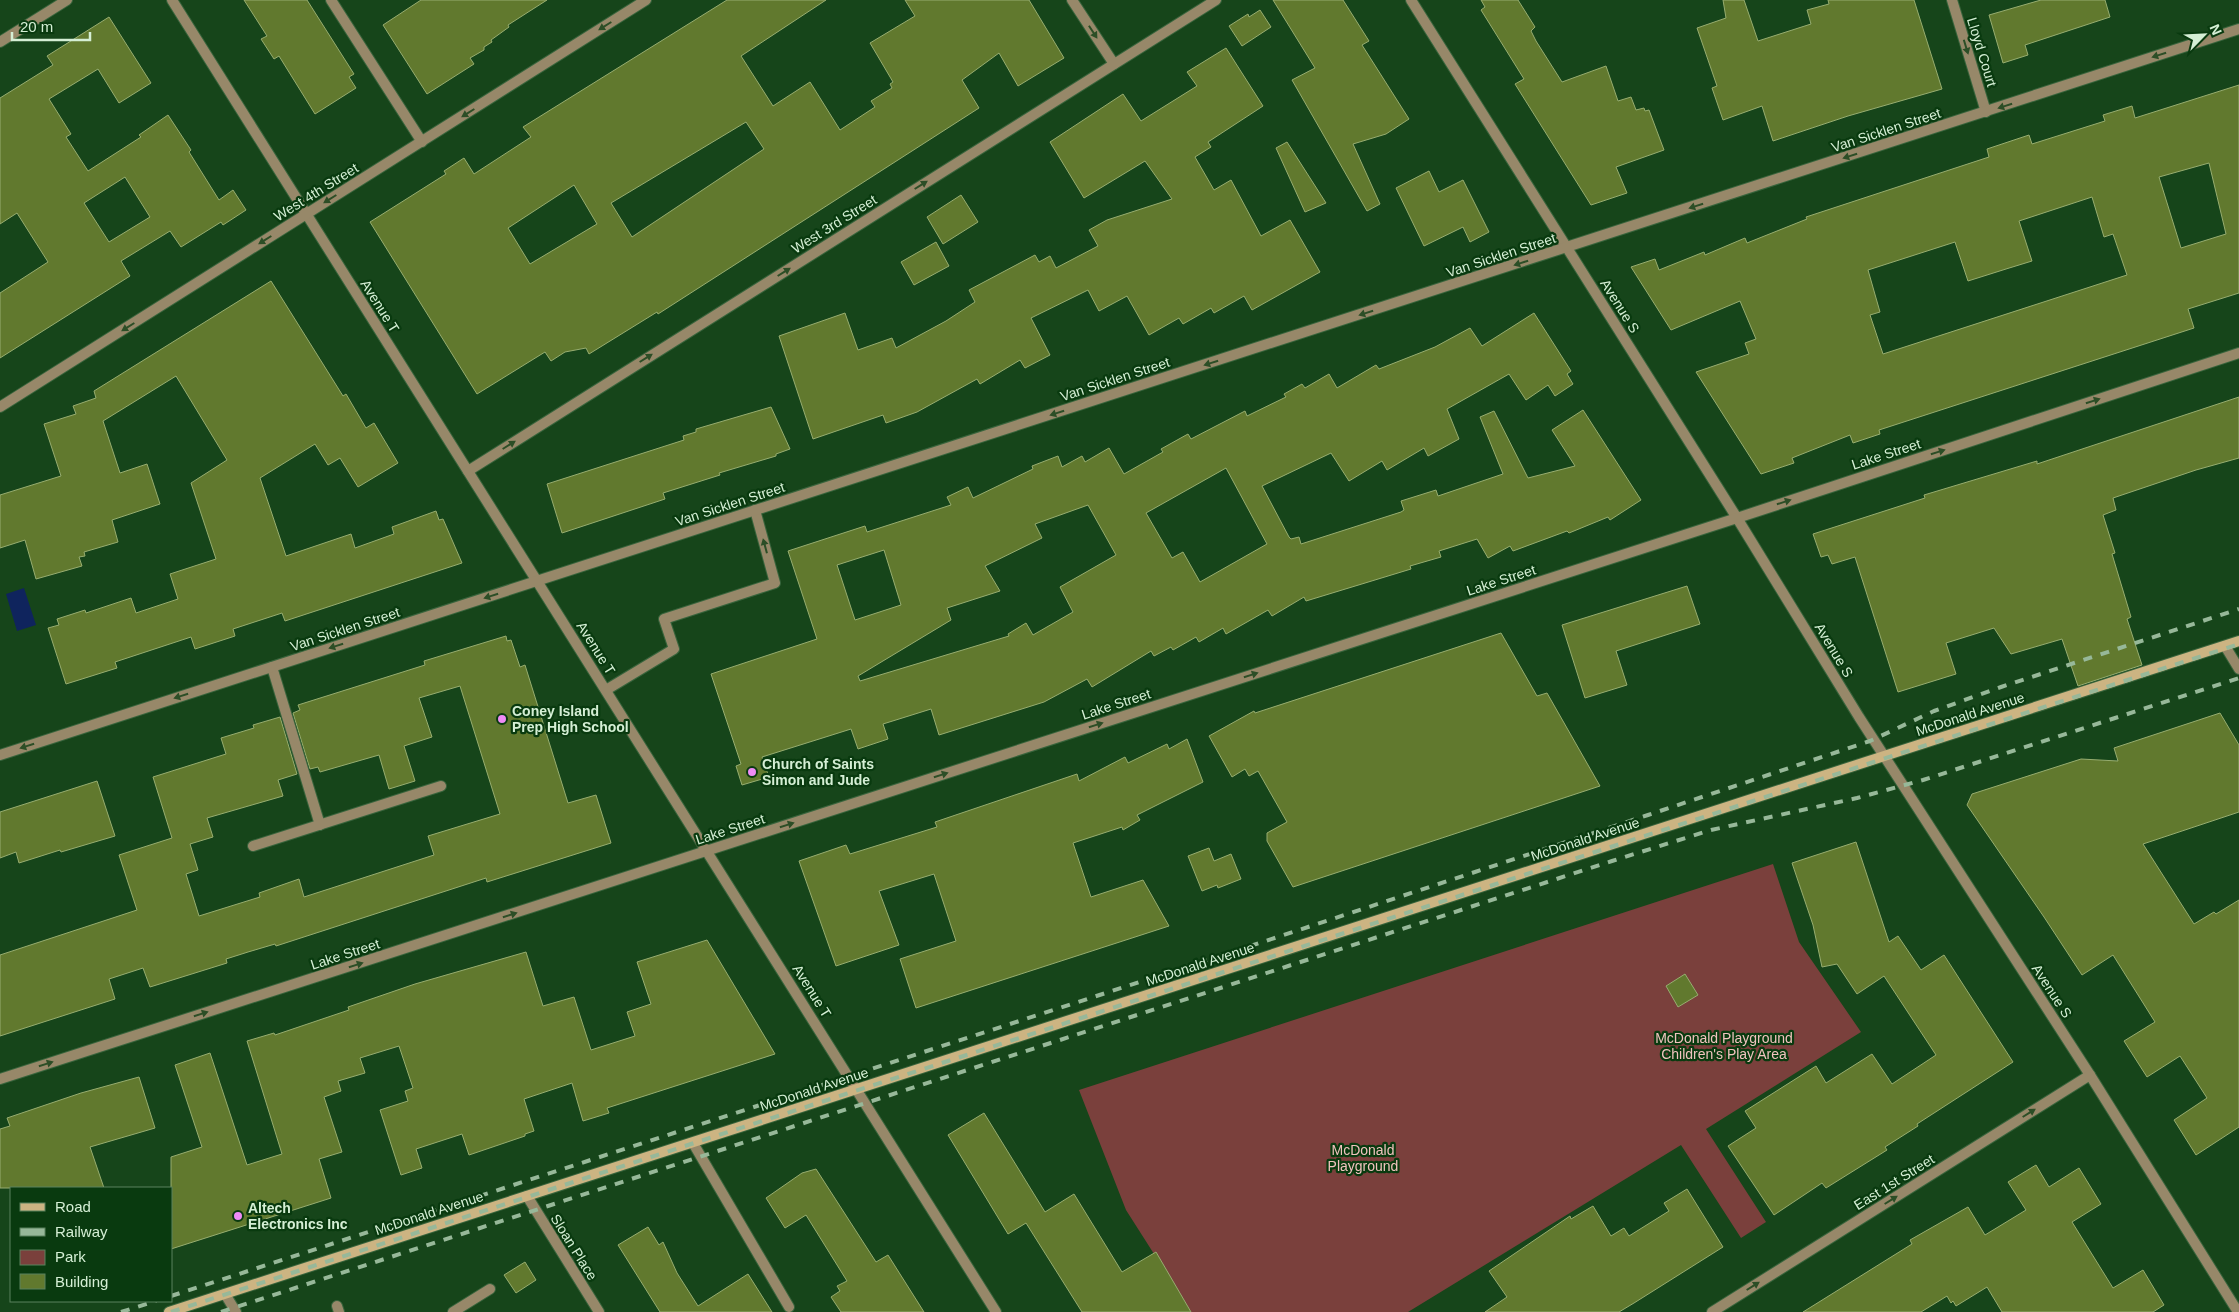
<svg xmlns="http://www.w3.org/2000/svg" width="2239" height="1312" font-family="Arial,sans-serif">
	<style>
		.green { fill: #7a403c }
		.water { fill: #0f245d }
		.building { fill: #61792e; stroke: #97ad70; fill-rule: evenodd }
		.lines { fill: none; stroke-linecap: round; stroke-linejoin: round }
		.lane-casing { stroke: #38643c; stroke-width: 12 }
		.street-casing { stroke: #38643c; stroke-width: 12 }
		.secondary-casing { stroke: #38643c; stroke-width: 12 }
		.lane { stroke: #978869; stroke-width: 10 }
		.street { stroke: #978869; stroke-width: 10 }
		.secondary { stroke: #ccb482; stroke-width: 10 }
		.rail { stroke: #97b899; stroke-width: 4; stroke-dasharray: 9 9; stroke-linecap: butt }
		.oneway { fill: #2c4e26 }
		.poi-dot { fill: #ef8bf6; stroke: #093a0f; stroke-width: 2 }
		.labels { text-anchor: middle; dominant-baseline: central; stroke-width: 4.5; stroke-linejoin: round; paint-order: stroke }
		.street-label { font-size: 14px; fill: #d5efd5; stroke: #093a0f }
		.poi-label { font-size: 14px; font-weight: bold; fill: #d5efd5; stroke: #093a0f; text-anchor: start }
		.park-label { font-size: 14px; fill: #f2c3bf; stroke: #093a0f }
	</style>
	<rect width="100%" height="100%" fill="#16451a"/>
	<!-- green -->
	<polygon class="green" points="1773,864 1799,942 1861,1032 1706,1129 1766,1222 1741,1238 1681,1145 1408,1312 1191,1312 1126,1210 1079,1090"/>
	<!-- water -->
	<polygon class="water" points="24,588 36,625 17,631 6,594"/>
	<!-- building -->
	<g class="building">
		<polygon points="244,0 307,0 354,74 349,77 356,88 315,114 279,56 274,59 261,39 267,36"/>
		<polygon points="421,0 547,0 508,25 509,27 491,40 492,42 484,47 484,50 470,58 474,64 427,94 383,25"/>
		<path d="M 727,0 L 826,0 L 741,56 L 773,106 L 810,82 L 840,130 L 875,107 L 871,101 L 892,88 L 890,84 L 893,82 L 870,43 L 915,16 L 905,0 L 1029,0 L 1064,58 L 1018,86 L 999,53 L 962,80 L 979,108 L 658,314 L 657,312 L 589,354 L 586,348 L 565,352 L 551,361 L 545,352 L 477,394 L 370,222 L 446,174 L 444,171 L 464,158 L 474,174 L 531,137 L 523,127 ZM 746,122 L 764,149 L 632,237 L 611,203 ZM 574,185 L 597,224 L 530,264 L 508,228 Z"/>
		<polygon points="1273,0 1343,0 1369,41 1362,45 1409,119 1386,134 1353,144 1380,204 1367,211 1292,80 1315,68"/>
		<polygon points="1481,0 1518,0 1535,27 1531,31 1536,41 1562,82 1606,66 1618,101 1631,97 1636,110 1644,108 1645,111 1649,110 1664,150 1616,167 1627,193 1591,205 1515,84 1524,79 1481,10 1485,7"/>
		<polygon points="1723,0 1744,0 1758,41 1811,24 1807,10 1829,4 1828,0 1914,0 1942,89 1848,116 1773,141 1762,106 1723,120 1712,88 1717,86 1697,28 1726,18"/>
		<polygon points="2041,0 2105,0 2110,17 2025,45 2028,55 2003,63 1989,15"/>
		<polygon points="1260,10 1271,27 1242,46 1229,26 1248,14 1249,17"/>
		<path d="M 109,17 L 151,83 L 119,103 L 98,69 L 49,99 L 71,134 L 66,137 L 88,171 L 141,137 L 139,135 L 168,115 L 191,150 L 189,152 L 219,200 L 233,190 L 246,210 L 223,225 L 221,222 L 181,247 L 170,231 L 121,261 L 130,276 L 0,358 L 0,293 L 48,262 L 17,213 L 0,224 L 0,98 L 53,65 L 47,56 ZM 125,177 L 150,217 L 109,242 L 84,203 Z"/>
		<polygon points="1226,48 1263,106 1208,142 1211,147 1195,157 1214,190 1231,180 1261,236 1290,220 1320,272 1252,310 1244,296 1214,313 1211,308 1183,324 1179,318 1149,335 1127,296 1099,311 1088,290 1031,318 1050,355 1025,368 1020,360 980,384 977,379 917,412 886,423 883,415 813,439 779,336 845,313 858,350 892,338 896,348 946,321 975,302 969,290 1035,255 1039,262 1050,256 1056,268 1098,246 1089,230 1107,220 1172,199 1145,161 1084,198 1050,142 1123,94 1141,121 1197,86 1187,72"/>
		<path d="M 2239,85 L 2239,293 L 2188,309 L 2194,328 L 1879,430 L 1880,434 L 1853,443 L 1850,435 L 1792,458 L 1794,463 L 1761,474 L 1696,372 L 1749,354 L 1745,343 L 1756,339 L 1740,301 L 1671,330 L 1631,267 L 1655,259 L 1659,270 L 1704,252 L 1705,255 L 1745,238 L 1747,243 L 1807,219 L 1806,217 L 1989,157 L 1987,149 L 2029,135 L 2032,144 L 2105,121 L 2103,115 L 2132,106 L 2135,118 ZM 2209,163 L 2226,234 L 2181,248 L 2159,177 ZM 2092,197 L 2104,237 L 2113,234 L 2127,275 L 1883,354 L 1870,315 L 1880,312 L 1868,270 L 1955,242 L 1968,281 L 2006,269 L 2032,261 L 2019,221 Z"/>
		<polygon points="1287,142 1326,203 1305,212 1276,148"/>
		<polygon points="1429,171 1439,192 1463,180 1489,232 1470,242 1463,227 1424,246 1396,188"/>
		<polygon points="961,195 978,222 943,244 927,217"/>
		<polygon points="936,242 949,266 914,285 901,262"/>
		<polygon points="271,281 343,396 346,394 366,428 374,423 398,463 358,487 340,458 328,465 315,444 260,478 286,556 351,534 355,548 394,534 392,527 436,511 439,520 443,519 462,563 285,621 282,613 233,629 235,636 195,649 191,637 115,662 117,668 66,684 48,628 59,625 57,619 85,610 86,613 131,598 136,613 178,599 170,574 216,559 191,483 227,460 176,376 103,421 120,473 147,464 160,504 112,520 118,542 84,552 85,556 79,557 82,566 36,579 25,540 0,548 0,495 61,476 44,424 76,414 73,406 96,398 94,391"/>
		<path d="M 1534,313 L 1571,371 L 1567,374 L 1573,384 L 1555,396 L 1548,385 L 1526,400 L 1509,374 L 1447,409 L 1459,439 L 1428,456 L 1424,448 L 1387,470 L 1382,461 L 1349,481 L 1331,453 L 1262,486 L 1289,537 L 1291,539 L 1299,537 L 1301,544 L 1401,512 L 1404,510 L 1401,501 L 1436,490 L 1438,496 L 1503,474 L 1480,417 L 1494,411 L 1528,478 L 1575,466 L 1552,430 L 1583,410 L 1641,500 L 1610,520 L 1608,517 L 1569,533 L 1567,531 L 1513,551 L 1510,546 L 1488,558 L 1477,539 L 1439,551 L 1441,557 L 1410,566 L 1411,569 L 1306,601 L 1304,597 L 1272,616 L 1268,610 L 1226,634 L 1223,628 L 1199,642 L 1196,637 L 1173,650 L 1171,647 L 1154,656 L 1151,651 L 1092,687 L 1087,679 L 1044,702 L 939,735 L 931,709 L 883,724 L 888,739 L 858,749 L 851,729 L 762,757 L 769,777 L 742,785 L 736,766 L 741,764 L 711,674 L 817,639 L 788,551 L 865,526 L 867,532 L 951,505 L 947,497 L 968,487 L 973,498 L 1033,469 L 1032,466 L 1058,456 L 1062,467 L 1082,456 L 1085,462 L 1109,448 L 1124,474 L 1163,452 L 1161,449 L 1188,434 L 1191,439 L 1245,411 L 1247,416 L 1286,397 L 1284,394 L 1302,384 L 1305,388 L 1329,374 L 1337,388 L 1376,365 L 1379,369 L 1435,347 L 1470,328 L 1482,346 ZM 1226,468 L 1267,544 L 1200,582 L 1183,552 L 1172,558 L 1146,513 ZM 1088,505 L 1116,555 L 1060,587 L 1073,612 L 1033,635 L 1026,623 L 1008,634 L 1009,636 L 860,681 L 858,676 L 951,620 L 947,608 L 1000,591 L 985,566 L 1042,538 L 1035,524 ZM 884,550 L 901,605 L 855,620 L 837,565 Z"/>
		<polygon points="2239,397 2239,458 2196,470 2113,498 2116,510 2103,515 2115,553 2112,554 2131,617 2127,619 2142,665 2078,686 2062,639 2011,654 1994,628 1946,643 1956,674 1898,692 1855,557 1832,564 1828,555 1821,557 1813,534 1925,498 1924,495 2037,461 2037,464"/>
		<polygon points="771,407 790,449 776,454 776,456 719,473 720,475 663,493 665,499 562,533 547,484 684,440 683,436 696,432 696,429"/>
		<polygon points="1687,586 1700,624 1616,651 1627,685 1585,698 1562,625"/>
		<polygon points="1501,633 1537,696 1547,693 1600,786 1293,887 1267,841 1267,833 1287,822 1258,771 1249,776 1245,769 1232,777 1209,736 1254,711 1255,713"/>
		<polygon points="506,636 507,641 511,640 520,667 525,665 568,803 596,795 611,843 487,882 486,878 276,946 275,944 248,952 226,959 227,963 150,987 143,968 109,979 115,999 0,1036 0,955 137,910 119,855 172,838 153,777 226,754 221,738 254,728 253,725 280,717 297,774 278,780 283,796 207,818 213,837 190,844 198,870 186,874 199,916 260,897 259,893 299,879 304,897 434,855 428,836 500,814 460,686 419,698 432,737 404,746 415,781 389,789 379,755 320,772 318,767 310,769 293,713 300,710 298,705 425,665 424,661"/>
		<polygon points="2220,713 2239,745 2239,812 2143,844 2194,924 2214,912 2216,914 2239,900 2239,1127 2196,1155 2174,1120 2207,1098 2180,1056 2147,1077 2124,1041 2155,1022 2113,955 2082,975 2044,917 1967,805 1972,794 2081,759 2118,761 2114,748"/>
		<polygon points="1187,739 1203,782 1137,815 1140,820 1123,830 1122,827 1073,843 1091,897 1143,880 1169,926 916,1008 900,959 956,941 934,874 879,891 899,945 836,966 799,861 846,845 850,854 937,827 935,822 1077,774 1079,781 1125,757 1128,763 1167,744 1169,749"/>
		<polygon points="97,781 115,836 61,852 60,850 19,863 16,852 0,858 0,812"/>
		<polygon points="1856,842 1889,942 1898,936 1921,970 1944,955 2013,1062 1917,1124 1918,1126 1885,1147 1887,1150 1826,1188 1822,1183 1774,1215 1728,1146 1756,1128 1745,1111 1816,1066 1826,1083 1872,1054 1892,1084 1936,1055 1884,976 1857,994 1837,964 1822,967 1813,925 1792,863"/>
		<polygon points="1209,848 1214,861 1231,854 1241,879 1218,888 1217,885 1202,891 1188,856"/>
		<polygon points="707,940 775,1054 607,1108 609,1113 583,1121 572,1083 524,1099 534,1131 525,1134 525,1136 469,1155 462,1134 416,1149 422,1168 401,1175 380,1110 408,1101 405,1091 413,1088 399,1046 360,1058 365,1073 338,1081 341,1091 324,1097 342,1152 319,1159 331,1198 171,1249 171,1157 202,1147 175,1065 210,1053 247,1165 282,1154 247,1041 274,1033 275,1035 349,1010 348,1007 415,984 526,952 543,1006 574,997 591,1050 635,1036 627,1012 651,1004 637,962"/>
		<polygon points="1685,974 1698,995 1678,1007 1666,986"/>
		<polygon points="139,1077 155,1128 90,1147 104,1188 0,1188 0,1129 10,1126 7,1118 81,1093"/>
		<polygon points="984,1113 1045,1212 1074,1194 1122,1272 1156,1252 1191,1312 1082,1312 1026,1223 1008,1234 948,1135"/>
		<polygon points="2036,1165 2049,1187 2079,1168 2101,1204 2072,1222 2113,1288 2143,1270 2164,1305 2153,1312 2002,1312 1987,1287 1956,1306 1953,1301 1951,1303 1947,1296 1921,1312 1803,1312 1912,1244 1910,1240 1968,1207 1985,1235 2026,1210 2008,1182"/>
		<polygon points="816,1169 876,1262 888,1255 924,1312 841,1312 831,1297 840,1291 837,1286 847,1281 806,1215 785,1228 766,1198 802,1173"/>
		<polygon points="1687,1189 1723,1247 1634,1303 1619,1312 1485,1312 1507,1297 1489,1271 1570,1216 1571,1219 1593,1206 1611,1236 1624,1228 1629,1236 1669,1211 1664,1203"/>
		<polygon points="648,1227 659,1245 663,1242 677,1273 698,1306 748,1274 772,1312 660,1312 618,1245"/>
		<polygon points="525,1262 536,1280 516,1293 504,1275"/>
	</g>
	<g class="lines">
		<!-- lane casing -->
		<g class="lane-casing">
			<g id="lane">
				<polyline points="331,0 422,142"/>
				<polyline points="272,667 320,825"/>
				<polyline points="606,690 674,649 664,619 775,583 755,510"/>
				<polyline points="253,846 441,786"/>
				<polyline points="693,1143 789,1307"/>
				<polyline points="337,1306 339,1312"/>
				<polyline points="453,1312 490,1289"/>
			</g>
		</g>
		<!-- street casing -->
		<g class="street-casing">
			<g id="street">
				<polyline points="172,0 996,1312"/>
				<polyline points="1072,0 1114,64"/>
				<polyline points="1411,0 1737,518 1859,717 2090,1075 2238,1312"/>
				<polyline points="1952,0 1986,112"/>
				<polyline points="0,42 67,0"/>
				<polyline points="0,407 646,0"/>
				<polyline points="468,471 1216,0"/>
				<polyline points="2225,646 2239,669"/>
				<polyline points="0,755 2239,29"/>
				<polyline points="0,1079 1737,518 2239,353"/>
				<polyline points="527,1196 599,1312"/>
				<polyline points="225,1294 236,1312"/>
				<polyline points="1712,1312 2090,1075"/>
			</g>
		</g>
		<!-- secondary casing -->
		<g class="secondary-casing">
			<polyline id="secondary" points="169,1312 2239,641"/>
		</g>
		<!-- lane -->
		<use href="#lane" class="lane"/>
		<!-- street -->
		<use href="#street" class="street"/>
		<!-- secondary -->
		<use href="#secondary" class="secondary"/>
		<!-- rail -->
		<g class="rail">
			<polyline points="171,1296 1226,954 1648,815 1870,741 1934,711 2001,687 2239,609"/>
			<polyline points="121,1312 156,1301"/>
			<polyline points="171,1312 2239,644"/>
			<polyline points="221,1312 1612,861 1711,830 1857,798 1923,780 2239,678"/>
		</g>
	</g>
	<!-- one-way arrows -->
	<defs><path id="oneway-solid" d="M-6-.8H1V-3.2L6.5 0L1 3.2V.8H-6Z" transform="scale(1.25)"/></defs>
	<g class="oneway">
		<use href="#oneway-solid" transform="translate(605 26) rotate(148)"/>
		<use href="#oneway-solid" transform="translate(1093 32) rotate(57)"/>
		<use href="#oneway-solid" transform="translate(1966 47) rotate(73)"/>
		<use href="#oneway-solid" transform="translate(2159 55) rotate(162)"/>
		<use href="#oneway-solid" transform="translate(2005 106) rotate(162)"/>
		<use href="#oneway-solid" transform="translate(468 113) rotate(148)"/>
		<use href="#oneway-solid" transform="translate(1850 156) rotate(162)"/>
		<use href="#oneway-solid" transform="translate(921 185) rotate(-32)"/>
		<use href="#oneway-solid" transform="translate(330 199) rotate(148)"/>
		<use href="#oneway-solid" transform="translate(1696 206) rotate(162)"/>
		<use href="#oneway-solid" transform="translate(265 240) rotate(148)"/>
		<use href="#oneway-solid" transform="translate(1521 263) rotate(162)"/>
		<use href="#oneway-solid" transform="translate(784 272) rotate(-32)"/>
		<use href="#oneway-solid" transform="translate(1366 313) rotate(162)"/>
		<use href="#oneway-solid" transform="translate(128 327) rotate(148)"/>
		<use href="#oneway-solid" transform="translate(646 358) rotate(-32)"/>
		<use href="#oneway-solid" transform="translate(1211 363) rotate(162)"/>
		<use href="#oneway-solid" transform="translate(2093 401) rotate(-18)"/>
		<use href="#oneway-solid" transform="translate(1057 413) rotate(162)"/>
		<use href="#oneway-solid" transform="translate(509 445) rotate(-32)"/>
		<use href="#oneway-solid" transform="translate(1938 452) rotate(-18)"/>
		<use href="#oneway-solid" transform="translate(1784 502) rotate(-18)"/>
		<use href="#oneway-solid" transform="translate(765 546) rotate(-105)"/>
		<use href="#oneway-solid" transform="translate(491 596) rotate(162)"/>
		<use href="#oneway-solid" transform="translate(336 646) rotate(162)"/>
		<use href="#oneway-solid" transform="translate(1251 675) rotate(-18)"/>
		<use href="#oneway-solid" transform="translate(181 696) rotate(162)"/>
		<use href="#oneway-solid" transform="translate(1096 725) rotate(-18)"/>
		<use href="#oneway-solid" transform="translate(27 746) rotate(162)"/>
		<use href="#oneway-solid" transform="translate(941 775) rotate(-18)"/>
		<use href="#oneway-solid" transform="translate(787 825) rotate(-18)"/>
		<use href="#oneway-solid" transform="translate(510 915) rotate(-18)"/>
		<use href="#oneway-solid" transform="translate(356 965) rotate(-18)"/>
		<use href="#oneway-solid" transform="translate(201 1014) rotate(-18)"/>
		<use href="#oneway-solid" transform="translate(46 1064) rotate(-18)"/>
		<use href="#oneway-solid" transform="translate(2029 1113) rotate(-32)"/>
		<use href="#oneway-solid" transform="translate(1891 1200) rotate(-32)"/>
		<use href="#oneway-solid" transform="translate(1753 1286) rotate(-32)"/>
	</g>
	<!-- markers -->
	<g class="poi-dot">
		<circle cx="502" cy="719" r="5"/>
		<circle cx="752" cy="772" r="5"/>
		<circle cx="238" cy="1216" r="5"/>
	</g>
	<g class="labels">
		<!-- street labels -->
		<g class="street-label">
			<text transform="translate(1982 52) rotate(73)">Lloyd Court</text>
			<text transform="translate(1886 130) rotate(-18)">Van Sicklen Street</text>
			<text transform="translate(316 192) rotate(-32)">West 4th Street</text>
			<text transform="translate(834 224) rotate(-32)">West 3rd Street</text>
			<text transform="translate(1501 255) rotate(-18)">Van Sicklen Street</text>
			<text transform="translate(380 306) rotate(58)">Avenue T</text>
			<text transform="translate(1620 306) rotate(58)">Avenue S</text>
			<text transform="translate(1115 379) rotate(-18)">Van Sicklen Street</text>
			<text transform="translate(1886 454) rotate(-18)">Lake Street</text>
			<text transform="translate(730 504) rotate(-18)">Van Sicklen Street</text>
			<text transform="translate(1501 580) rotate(-18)">Lake Street</text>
			<text transform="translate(345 629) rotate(-18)">Van Sicklen Street</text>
			<text transform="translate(596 648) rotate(58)">Avenue T</text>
			<text transform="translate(1834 650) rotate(59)">Avenue S</text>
			<text transform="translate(1116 704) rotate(-18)">Lake Street</text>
			<text transform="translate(1970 714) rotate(-18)">McDonald Avenue</text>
			<text transform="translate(730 829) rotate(-18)">Lake Street</text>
			<text transform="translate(1585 839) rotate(-18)">McDonald Avenue</text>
			<text transform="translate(345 954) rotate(-18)">Lake Street</text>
			<text transform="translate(1200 964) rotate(-18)">McDonald Avenue</text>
			<text transform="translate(812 991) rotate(58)">Avenue T</text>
			<text transform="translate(2052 991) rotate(57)">Avenue S</text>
			<text transform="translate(814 1089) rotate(-18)">McDonald Avenue</text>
			<text transform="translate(1894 1182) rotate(-32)">East 1st Street</text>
			<text transform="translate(429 1213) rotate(-18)">McDonald Avenue</text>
			<text transform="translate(574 1247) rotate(58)">Sloan Place</text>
		</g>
		<!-- poi labels -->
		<g class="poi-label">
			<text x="512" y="711">Coney Island<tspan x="512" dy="16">Prep High School</tspan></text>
			<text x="762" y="764">Church of Saints<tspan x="762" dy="16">Simon and Jude</tspan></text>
			<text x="248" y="1208">Altech<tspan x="248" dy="16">Electronics Inc</tspan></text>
		</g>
		<!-- park labels -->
		<g class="park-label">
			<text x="1724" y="1038">McDonald Playground<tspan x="1724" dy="16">Children's Play Area</tspan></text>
			<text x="1363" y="1150">McDonald<tspan x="1363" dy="16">Playground</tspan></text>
		</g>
	</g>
	<!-- legend -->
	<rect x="10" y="1187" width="162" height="115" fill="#093a0f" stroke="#5b825e"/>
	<rect x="20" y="1203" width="25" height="8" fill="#ccb482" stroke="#5b825e"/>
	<text x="55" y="1212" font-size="15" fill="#d5efd5">Road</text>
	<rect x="20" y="1228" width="25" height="8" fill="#97b899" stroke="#5b825e"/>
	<text x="55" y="1237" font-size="15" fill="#d5efd5">Railway</text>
	<rect x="20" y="1250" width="25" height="15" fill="#7a403c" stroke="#5b825e"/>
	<text x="55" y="1262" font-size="15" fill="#d5efd5">Park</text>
	<rect x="20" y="1274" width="25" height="15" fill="#61792e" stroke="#5b825e"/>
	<text x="55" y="1287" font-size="15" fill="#d5efd5">Building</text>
	<!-- north arrow -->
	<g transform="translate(2204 35) rotate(66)" stroke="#093a0f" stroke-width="4" paint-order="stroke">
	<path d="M0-4L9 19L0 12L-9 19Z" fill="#d5efd5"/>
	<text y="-8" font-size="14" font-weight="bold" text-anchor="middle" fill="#d5efd5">N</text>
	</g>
	<!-- scale -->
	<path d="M12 32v8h78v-8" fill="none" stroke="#d5efd5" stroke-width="2.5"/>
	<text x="20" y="32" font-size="15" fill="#d5efd5" stroke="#093a0f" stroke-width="4" paint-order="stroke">20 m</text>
</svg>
